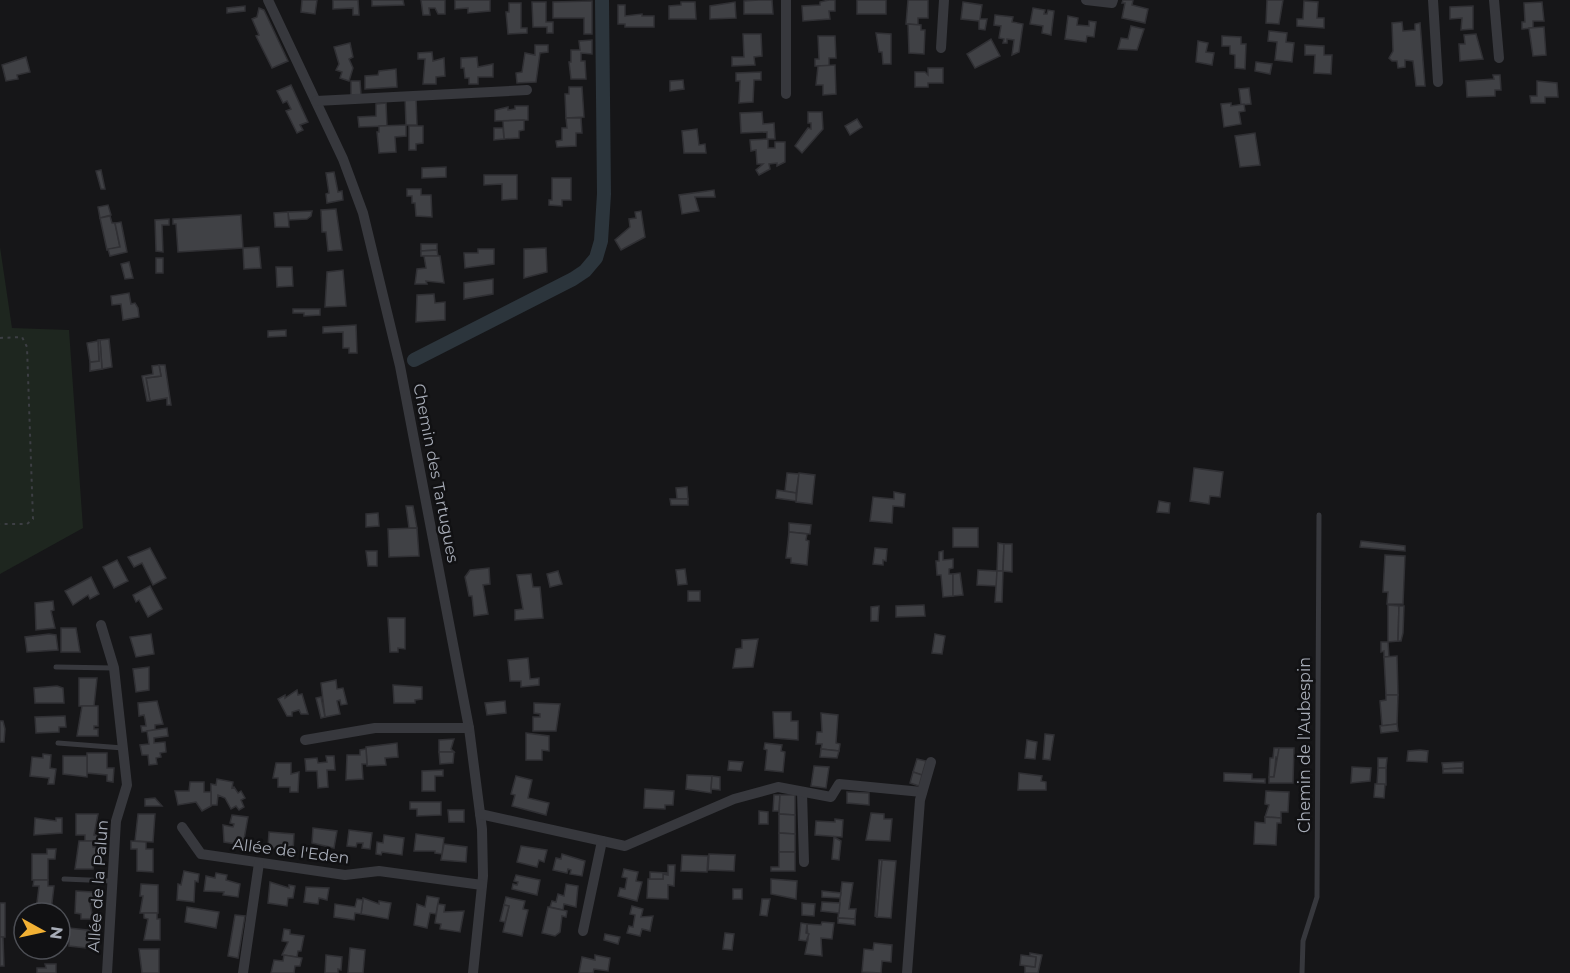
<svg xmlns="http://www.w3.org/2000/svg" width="1570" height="973" font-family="Montserrat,sans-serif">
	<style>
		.green { fill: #1e261f }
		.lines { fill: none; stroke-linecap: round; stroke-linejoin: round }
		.canal { stroke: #2c353c; stroke-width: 14 }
		.building { fill: #404145; stroke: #303034; stroke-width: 1.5 }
		.path { stroke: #3d3f44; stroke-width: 2; stroke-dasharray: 3 4.5; stroke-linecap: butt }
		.service { stroke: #37383d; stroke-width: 5 }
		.minor { stroke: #37383d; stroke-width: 10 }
		.labels { text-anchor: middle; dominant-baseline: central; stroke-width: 5; stroke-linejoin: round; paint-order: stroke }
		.street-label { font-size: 16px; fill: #a8adb8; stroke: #111113 }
	</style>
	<rect width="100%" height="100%" fill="#161618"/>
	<!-- green -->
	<polygon class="green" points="0,247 12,328 69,330 83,528 0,574"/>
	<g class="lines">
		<!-- canal -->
		<polyline class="canal" points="414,360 573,279 585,271 596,258 601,241 604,194 602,0"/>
	</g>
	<!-- building -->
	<g class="building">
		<polygon points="302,0 317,0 315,14 301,12"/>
		<polygon points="333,0 358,0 359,15 353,15 353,8 333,9"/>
		<polygon points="372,0 403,0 404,5 372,6"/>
		<polygon points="421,0 445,0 445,14 438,14 435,8 429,8 430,15 423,15"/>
		<polygon points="455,0 490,0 490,11 468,13 468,8 455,9"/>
		<polygon points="758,0 772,0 773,14 744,14 744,1"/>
		<polygon points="829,0 835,0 835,11 829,11 830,19 803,21 802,6 820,5 820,2"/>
		<rect x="857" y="0" width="29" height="14"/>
		<polygon points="908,0 928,0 928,18 918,18 918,25 906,24"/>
		<polygon points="1123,0 1133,0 1132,5 1148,9 1145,23 1122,18 1125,3 1122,3"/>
		<polygon points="1267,0 1283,0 1279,24 1266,23"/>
		<polygon points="592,1 592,34 584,34 584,18 553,18 553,2"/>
		<polygon points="1304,1 1318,2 1317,18 1324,18 1324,28 1297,26 1297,19 1303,19"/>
		<polygon points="532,2 546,2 546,22 553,22 553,33 547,33 547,27 533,27"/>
		<polygon points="681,2 695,2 696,19 669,19 669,6 681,5"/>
		<polygon points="735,2 736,18 710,19 710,6"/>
		<polygon points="963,2 982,5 980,19 987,19 985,30 979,29 979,21 961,19"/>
		<polygon points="1542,2 1544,21 1533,21 1533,28 1522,29 1522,22 1525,22 1524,3"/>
		<polygon points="509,3 521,3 521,28 527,28 527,33 508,34 506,12 509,12"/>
		<polygon points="618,5 625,5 625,16 642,14 642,16 654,16 654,27 625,27 625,24 618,24"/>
		<polygon points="245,6 245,11 227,13 227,8"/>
		<polygon points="1473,6 1473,29 1461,30 1462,18 1450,19 1450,7"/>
		<polygon points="259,8 264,10 288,61 272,68 256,36 259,35 252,19 257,17"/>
		<polygon points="1033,8 1045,10 1044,14 1047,14 1048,10 1054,11 1051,35 1042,33 1043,26 1030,24"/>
		<polygon points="995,15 1013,17 1012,22 1023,24 1019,52 1012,55 1014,40 1007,39 1007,43 1003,43 1004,39 999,38 1001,26 994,25"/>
		<polygon points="1068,16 1078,18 1077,25 1089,26 1089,21 1096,22 1094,37 1087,36 1086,42 1065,39"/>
		<polygon points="1402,22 1403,31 1415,30 1415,24 1420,23 1425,86 1416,86 1413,61 1405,60 1405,67 1398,68 1397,61 1392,61 1389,58 1393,51 1392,23"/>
		<polygon points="908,24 921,25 921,30 925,30 924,54 909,53"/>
		<polygon points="1131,26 1144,29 1137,50 1118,49 1121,38 1128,39"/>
		<polygon points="1544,27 1546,55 1533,56 1529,28"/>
		<polygon points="1269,31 1287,33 1286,42 1294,43 1292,62 1275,60 1277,42 1268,41"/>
		<polygon points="876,33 891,34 891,64 883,64 882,52 879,52"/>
		<polygon points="743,34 761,34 762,56 754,57 755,65 732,66 732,57 744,57"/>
		<polygon points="1476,34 1483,59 1460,61 1459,44 1465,44 1464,35"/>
		<polygon points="818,36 835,36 836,58 829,58 829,66 815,66 815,59 819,59"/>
		<polygon points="1222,36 1241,37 1241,44 1246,44 1245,69 1235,68 1235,55 1230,54 1230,46 1222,46"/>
		<polygon points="991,39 1000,56 975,68 967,54"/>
		<polygon points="592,40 592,54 581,53 581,61 585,61 586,79 571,79 569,62 571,62 571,50 580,50 579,41"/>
		<polygon points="1198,41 1208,43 1206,52 1214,53 1212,65 1196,62"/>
		<polygon points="350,43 353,57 349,59 353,68 349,81 340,78 342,72 336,70 339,64 334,47"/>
		<polygon points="535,45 548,45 548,52 540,53 536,82 517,83 516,73 522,72 525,53 535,55"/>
		<polygon points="1305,45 1324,46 1324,55 1332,55 1331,74 1314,73 1315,55 1305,55"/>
		<polygon points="432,52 433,61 444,58 445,76 436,77 436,84 423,84 425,59 418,59 418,53"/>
		<polygon points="26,57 30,72 17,75 18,79 6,81 2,65"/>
		<polygon points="477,57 478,67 493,64 493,77 478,77 478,84 469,84 469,78 465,78 464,68 461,68 461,58"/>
		<polygon points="1256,62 1272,64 1270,74 1255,71"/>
		<polygon points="835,65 836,94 823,95 823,85 816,85 818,66"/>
		<polygon points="928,68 943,68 943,83 928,83 928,87 915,87 915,72 925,72 928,75"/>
		<polygon points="396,69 397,87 365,89 365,76 378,75 379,71"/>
		<polygon points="761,72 761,80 754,80 753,102 739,103 740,81 736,81 736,73"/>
		<polygon points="1493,75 1500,75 1501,90 1495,90 1495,96 1467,97 1466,81 1494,79"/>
		<polygon points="683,80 684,89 670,91 670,81"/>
		<polygon points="351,81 360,81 361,95 351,95"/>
		<polygon points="1537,81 1557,83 1558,97 1545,97 1545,103 1531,103 1530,96 1537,96"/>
		<polygon points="291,85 308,122 300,125 303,130 297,133 286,111 291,109 287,101 283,103 277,91"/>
		<polygon points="569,87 582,87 584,117 566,118 565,94 569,94"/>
		<polygon points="1249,88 1251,104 1241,105 1239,89"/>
		<polygon points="405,97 416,97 417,125 406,125"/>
		<polygon points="386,103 387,126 359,127 358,117 376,116 376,104"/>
		<polygon points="1231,103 1231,106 1244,104 1245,111 1239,112 1241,124 1224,127 1221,104"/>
		<polygon points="515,106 528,106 528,120 495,121 495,110 508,107 508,110 515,109"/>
		<polygon points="762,112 763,124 774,123 775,139 767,139 767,132 741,133 740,113"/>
		<polygon points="808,112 822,112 823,129 802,153 795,146 808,128 811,129 811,123 808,123"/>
		<polygon points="566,118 581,118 582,133 576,133 576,146 557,147 556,141 562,140 562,128 567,128"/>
		<polygon points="857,119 862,127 850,135 845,126"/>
		<polygon points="524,120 524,130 519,131 519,138 504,139 503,121"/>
		<polygon points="406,125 406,136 395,137 396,152 379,153 377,132 379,132 379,126"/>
		<polygon points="409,126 423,126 423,143 416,144 416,150 409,150"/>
		<polygon points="494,128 503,128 504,139 494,140"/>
		<polygon points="697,129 699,145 705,144 706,153 684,153 682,131"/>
		<polygon points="1255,133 1260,165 1240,167 1235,136"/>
		<polygon points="768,139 768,148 775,148 775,142 785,142 785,162 777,166 777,163 769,164 770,169 759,175 756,170 763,164 757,164 756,150 751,151 750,140"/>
		<polygon points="446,167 446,177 422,178 422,168"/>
		<polygon points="101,170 105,189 101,189 96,171"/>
		<polygon points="334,172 338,192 342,191 343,200 327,203 326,194 329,193 326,173"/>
		<polygon points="484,175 517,175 517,199 502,200 502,184 484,185"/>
		<polygon points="552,178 571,178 571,200 562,200 562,206 549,205 549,200 552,200"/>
		<polygon points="407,189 421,189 421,195 431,195 432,217 416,216 415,203 412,203 412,196 407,196"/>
		<polygon points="714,190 715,197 695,197 699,211 682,214 679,195"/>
		<polygon points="108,205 111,215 100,218 98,207"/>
		<polygon points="336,209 342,250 328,251 326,232 322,232 321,210"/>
		<polygon points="312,211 311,216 307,219 289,220 288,212"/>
		<polygon points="641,211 645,237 621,250 615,240 630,227 629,219 636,218 635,212"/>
		<polygon points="288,212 289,227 275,227 274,213"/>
		<polygon points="241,215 243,248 178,252 176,224 173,224 173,219"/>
		<polygon points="110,216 112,223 115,223 120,247 107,250 100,218"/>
		<polygon points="169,219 169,225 162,225 163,252 156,251 155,220"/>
		<polygon points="121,222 127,252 110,256 108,249 120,247 115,223"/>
		<polygon points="421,244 437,244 437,250 421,251"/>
		<polygon points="259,247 261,268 244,269 243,248"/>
		<polygon points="546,248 547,272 524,278 524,249"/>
		<polygon points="478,249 494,249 494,264 465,268 464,253 478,253"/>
		<polygon points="437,250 438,256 421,256 421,251"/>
		<polygon points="424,256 440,256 444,283 426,281 427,284 415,284 417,269 426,268"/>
		<rect x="156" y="258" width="7" height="15"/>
		<polygon points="129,262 133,278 125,279 121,264"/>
		<polygon points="276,267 292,267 293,286 277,287"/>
		<polygon points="343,270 346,306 325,307 327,272"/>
		<polygon points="493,279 493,294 464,299 464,283"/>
		<polygon points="129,293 131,304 135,303 138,308 139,317 123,320 121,304 112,305 111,296"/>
		<polygon points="434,294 435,303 445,302 445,320 416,322 417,295"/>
		<polygon points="293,309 320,309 320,315 304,316 304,313 293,313"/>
		<polygon points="356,325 357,353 349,353 349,348 343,348 343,332 323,333 323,327"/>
		<polygon points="286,330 286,336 268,337 268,331"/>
		<polygon points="109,339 112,367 102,369 100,340"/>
		<polygon points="98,340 100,340 102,369 90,371 90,362 99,361"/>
		<polygon points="98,341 99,361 90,362 87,343"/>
		<polygon points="159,365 165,365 171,405 167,405 167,398 150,401 146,378 161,376"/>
		<polygon points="159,365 161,376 146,378 150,401 147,401 142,376 153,374 152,366"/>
		<polygon points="1194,468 1223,472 1220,497 1210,496 1209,504 1190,501"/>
		<polygon points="787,473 799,474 796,493 785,491"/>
		<polygon points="799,473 815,475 812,504 796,502"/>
		<polygon points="687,487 688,499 677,499 676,488"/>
		<polygon points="777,490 796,493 796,501 776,498"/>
		<polygon points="894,492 905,494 904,507 893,506 892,523 870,521 873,497 894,499"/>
		<polygon points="670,499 688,499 688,505 671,505"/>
		<polygon points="1159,501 1170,503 1169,513 1157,512"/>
		<polygon points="406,506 413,506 417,528 409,528"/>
		<polygon points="378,513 379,526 366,527 366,514"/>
		<polygon points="789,523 811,525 810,534 789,532"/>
		<polygon points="417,528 419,556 389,557 388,529"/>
		<rect x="953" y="528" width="25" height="19"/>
		<polygon points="789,532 807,534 806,540 809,541 807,565 791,563 791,558 786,558"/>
		<polygon points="1361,541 1405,546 1405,551 1360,547"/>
		<polygon points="998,543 1004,544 1003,571 997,571"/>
		<polygon points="1004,544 1012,544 1012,572 1003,571"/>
		<polygon points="150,548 166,578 153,585 142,563 134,567 128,557"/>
		<polygon points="875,548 887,549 886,561 883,560 883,565 873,564"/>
		<polygon points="366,551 377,551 377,566 368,566"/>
		<polygon points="943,551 943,560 953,559 953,568 949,569 949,574 953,574 953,596 943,597 941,575 937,575 936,561 939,561 939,552"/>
		<polygon points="1385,555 1405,556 1403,604 1387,604 1388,592 1383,592"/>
		<polygon points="117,560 128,581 114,588 103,567"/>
		<polygon points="489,568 490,584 483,585 488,614 474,616 472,596 469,596 465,577 470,570"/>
		<polygon points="685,569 687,584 678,585 676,570"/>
		<polygon points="978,570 997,571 997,586 977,585"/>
		<polygon points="558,571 562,584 550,587 547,574"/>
		<polygon points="997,571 1003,571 1002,602 995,602"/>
		<polygon points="960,573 963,595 953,596 953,574"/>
		<polygon points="531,574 533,587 540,587 543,618 515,620 515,610 523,609 517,575"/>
		<polygon points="91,577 99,594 90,599 88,595 73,605 65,591"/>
		<polygon points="150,586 162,609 148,617 139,600 136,602 133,595"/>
		<rect x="688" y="591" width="12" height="10"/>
		<polygon points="53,601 54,610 51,611 55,628 36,630 35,603"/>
		<polygon points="924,605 925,616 896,617 896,606"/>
		<polygon points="1388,605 1399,606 1398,641 1388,642"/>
		<polygon points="879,606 878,621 871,621 871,607"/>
		<polygon points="1399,606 1404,606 1403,633 1401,641 1398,641"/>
		<polygon points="388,618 405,618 405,649 398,648 398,652 390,652"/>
		<polygon points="61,628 76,628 80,652 61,652"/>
		<polygon points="49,634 56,635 58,650 27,652 25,637"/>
		<polygon points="151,634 154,654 136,657 130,637"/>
		<polygon points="935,634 945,636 942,654 932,653"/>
		<polygon points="758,639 753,667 733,668 736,649 742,648 742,640"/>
		<polygon points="1381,642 1388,642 1389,657 1384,657 1384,651 1381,652"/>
		<polygon points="1397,656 1398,695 1386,695 1384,657"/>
		<polygon points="528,658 530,679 539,678 539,685 521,687 521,681 510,681 508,660"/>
		<polygon points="149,667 149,690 136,692 133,669"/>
		<polygon points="79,678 97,678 94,706 79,706"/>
		<polygon points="336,680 337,689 343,688 347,704 341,705 340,700 337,701 340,714 325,717 321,683"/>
		<polygon points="393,685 422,687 422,699 415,700 415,703 394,703"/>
		<polygon points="57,686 63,688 64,703 35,703 34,688"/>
		<polygon points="297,690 298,695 302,694 308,714 301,714 299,710 292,712 292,716 287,716 278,699 285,695 285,698"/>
		<polygon points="1386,695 1398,695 1397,724 1382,726 1380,701 1386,700"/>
		<polygon points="321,697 325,717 321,718 316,698"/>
		<polygon points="157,701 163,724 155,725 155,730 142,732 141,726 146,726 145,719 144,715 139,716 138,703"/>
		<polygon points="505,701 506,713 487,715 485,703"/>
		<polygon points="534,703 560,704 556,731 533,731 533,717 540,717 540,714 534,713"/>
		<polygon points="82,706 98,706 98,726 94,726 94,729 98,729 98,736 77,736"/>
		<polygon points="773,712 791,712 791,721 798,721 798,740 774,738"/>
		<polygon points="821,713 838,715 836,743 840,744 839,751 821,749 822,744 816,744 817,732 822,732"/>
		<polygon points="65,716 66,727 59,727 59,732 36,733 35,717"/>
		<polygon points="0,721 3,721 5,729 4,742 0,742"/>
		<polygon points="1397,724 1398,731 1381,733 1380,726"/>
		<polygon points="167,728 168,736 154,738 154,743 165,742 166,752 160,753 161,757 156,758 157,764 149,765 148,755 142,755 140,745 149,744 147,731"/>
		<polygon points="526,733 549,736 549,751 542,750 542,760 526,760"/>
		<polygon points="1045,734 1054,735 1050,760 1043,759"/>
		<polygon points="454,739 451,749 454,752 439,752 439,740"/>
		<polygon points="1027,740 1037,742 1035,759 1025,758"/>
		<polygon points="397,743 398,757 385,758 386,765 367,766 366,747"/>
		<polygon points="765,743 782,745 781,751 785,752 783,772 765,770 767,750 764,749"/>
		<polygon points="1274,748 1279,748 1279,758 1276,757 1274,777 1269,777 1270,758 1273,758"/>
		<polygon points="1279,748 1294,748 1293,783 1269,783 1269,777 1274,777"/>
		<polygon points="366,749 367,764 362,764 363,779 346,780 347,755 360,755 360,750"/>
		<polygon points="821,749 839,751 837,758 820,757"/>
		<polygon points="1420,750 1428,751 1427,762 1407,761 1408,751"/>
		<polygon points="439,752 454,752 453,763 440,764"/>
		<polygon points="87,753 107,753 107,768 114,768 113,782 107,781 107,775 87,773"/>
		<polygon points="43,754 51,755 50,768 56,769 54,784 48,784 49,778 30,776 32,757 43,758"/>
		<polygon points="63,756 87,756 87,777 63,774"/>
		<polygon points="326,756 334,756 335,770 327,770 328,787 318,788 317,771 306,771 305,759 317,758 318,763 327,762"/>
		<polygon points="1378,758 1387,758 1386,768 1378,768"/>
		<polygon points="917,759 926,761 922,775 913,772"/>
		<polygon points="729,761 743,762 741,771 728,770"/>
		<polygon points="1463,762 1463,768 1443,769 1442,763"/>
		<polygon points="276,763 291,763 291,774 299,772 298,792 290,792 290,787 278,787 278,778 273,778"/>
		<polygon points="814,766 829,767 826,788 811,786"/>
		<polygon points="1352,767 1371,768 1370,781 1351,783"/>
		<polygon points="1378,768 1386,768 1386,785 1377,784"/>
		<polygon points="1463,768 1463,773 1443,773 1443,769"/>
		<polygon points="443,770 443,776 435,776 435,791 422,791 422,771"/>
		<polygon points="913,772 922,775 919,786 910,783"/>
		<polygon points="1019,773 1042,776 1041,781 1046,782 1046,790 1018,790"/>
		<polygon points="1224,773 1252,774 1252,779 1265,779 1265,783 1224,781"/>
		<polygon points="687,775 712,776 711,793 686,789"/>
		<polygon points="516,776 532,780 528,798 549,803 546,815 512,806 515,795 511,794"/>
		<polygon points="712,776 720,777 720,790 711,789"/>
		<polygon points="217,779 233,782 232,788 234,787 238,793 241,791 245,798 241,800 244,807 239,810 236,806 231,809 225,798 218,795 217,805 211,805 211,784 216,785"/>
		<polygon points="190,782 204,782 204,792 211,792 211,806 202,811 196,802 178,805 175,791 189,791"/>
		<polygon points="1375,784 1385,784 1384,798 1374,797"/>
		<polygon points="645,789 674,791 673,805 665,805 665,809 644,808"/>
		<polygon points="1266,791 1289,792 1288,812 1281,812 1281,818 1265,817 1269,805 1265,804"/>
		<polygon points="847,792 869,793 869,805 847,803"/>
		<polygon points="774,795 780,795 779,811 773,811"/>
		<polygon points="780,795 795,795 795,815 779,814"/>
		<polygon points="155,798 162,806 145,806 145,799"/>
		<polygon points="410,802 441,802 441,815 417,816 417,809 410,809"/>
		<polygon points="448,810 464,810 464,822 449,822"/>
		<polygon points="759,811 768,812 768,824 759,824"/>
		<polygon points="871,813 884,814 884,819 892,819 890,841 866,840"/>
		<polygon points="76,814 98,814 94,835 98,835 98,841 85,841 85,835 76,835"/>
		<polygon points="138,814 155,814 153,842 135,841"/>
		<polygon points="779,814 795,815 795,834 779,833"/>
		<polygon points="232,815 248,817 243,845 224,842 223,825 233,827 234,824 230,823"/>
		<polygon points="1265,817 1281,818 1281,823 1277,823 1276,845 1254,844 1255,822 1265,823"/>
		<polygon points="35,818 56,821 56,818 62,818 62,833 34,835"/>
		<polygon points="835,819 843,820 842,837 815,835 816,821 835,822"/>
		<polygon points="313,828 337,831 334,848 312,843"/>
		<polygon points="349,830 372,833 370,849 362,848 363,843 357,843 356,847 347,846"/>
		<polygon points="269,832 294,834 293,852 268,847"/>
		<polygon points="779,833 795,834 795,852 779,852"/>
		<polygon points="416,834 444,838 442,854 435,853 435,851 414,851"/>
		<polygon points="384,835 404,838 402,855 382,852 381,855 376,854 377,842 383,843"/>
		<polygon points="834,837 841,841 839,860 832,859"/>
		<polygon points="79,841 93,841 93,847 97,847 93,869 75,869"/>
		<polygon points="131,841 146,842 146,849 153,849 153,872 137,871 137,849 131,849"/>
		<polygon points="444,844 467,847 466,862 441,860"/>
		<polygon points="521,846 547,850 544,862 539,860 537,867 517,862"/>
		<polygon points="47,849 56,849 55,859 48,859 48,880 32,880 32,854 47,854"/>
		<polygon points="779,852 795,852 795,871 771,871 771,867 779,867"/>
		<polygon points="562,854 585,861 582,876 570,874 571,870 568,869 567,873 553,870 556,858 561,859"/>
		<polygon points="709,854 735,855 734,871 708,870"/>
		<polygon points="682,855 708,856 707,872 681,871"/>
		<polygon points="879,860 882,860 877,917 875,916"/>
		<polygon points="882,860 896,861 891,918 877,917"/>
		<polygon points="668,865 675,865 674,886 668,885 668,899 647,898 648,879 663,879 663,874 668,875"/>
		<polygon points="624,869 638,872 636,881 642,882 637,901 618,896 620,888 625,889 627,878 622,877"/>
		<polygon points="184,871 199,874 198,882 195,881 194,902 177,900 178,884 181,885"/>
		<polygon points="650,872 668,873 663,874 663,879 650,879"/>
		<polygon points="216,873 227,875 226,880 240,884 238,897 223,895 224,892 204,891 206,876 215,878"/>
		<polygon points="516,875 540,880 537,895 512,889 513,884 517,885 518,882 514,881"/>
		<polygon points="771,879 797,881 796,899 771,894"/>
		<polygon points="34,880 48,880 48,886 54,886 51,911 36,911 39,886 33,886"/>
		<polygon points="270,882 289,888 289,885 295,886 293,898 288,898 287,906 268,903"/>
		<polygon points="842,882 853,883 849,909 856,909 855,919 838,918"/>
		<polygon points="141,884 158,885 158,913 140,913 143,896 140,896"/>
		<polygon points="566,884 578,886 576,907 564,904 563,910 550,907 552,901 556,902 558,894 564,896"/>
		<polygon points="306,887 329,888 327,900 319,898 318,904 304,902"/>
		<rect x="733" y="889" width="9" height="10"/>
		<polygon points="76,891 93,892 93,903 90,903 93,919 81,919 81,914 75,913"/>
		<polygon points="822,891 841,893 840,898 822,897"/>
		<polygon points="427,896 439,898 436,914 430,913 427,928 414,925 417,904 425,907"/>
		<polygon points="506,897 525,901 523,909 528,910 522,936 503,932 509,906 504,905"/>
		<polygon points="363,898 379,904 379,901 391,903 388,919 361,914"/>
		<polygon points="357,899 363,900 361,914 355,913 354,920 334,917 335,904 355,907"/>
		<polygon points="762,899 770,899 767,916 760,915"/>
		<polygon points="822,902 840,903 839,913 821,911"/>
		<rect x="0" y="903" width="5" height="34"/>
		<polygon points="802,903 815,904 814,916 802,915"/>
		<polygon points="438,904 445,905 444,912 464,911 460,932 440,929 441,924 435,923"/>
		<polygon points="504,905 509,906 505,922 500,921"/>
		<polygon points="632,906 643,909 641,917 653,916 650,931 642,929 640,936 627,933 629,926 633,927 635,915 630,914"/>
		<polygon points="187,907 219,912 216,928 185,922"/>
		<polygon points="548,907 567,911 566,917 562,916 560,932 555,936 542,933"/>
		<polygon points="144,913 157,913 157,919 160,919 160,940 144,940 148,919 144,918"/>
		<polygon points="235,915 245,916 238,958 228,956"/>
		<polygon points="838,918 855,919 855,925 838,923"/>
		<polygon points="822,922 834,923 832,939 821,938 822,956 805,954 808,939 807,924 821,925"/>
		<polygon points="801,923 807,924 806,933 809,934 806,941 799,940"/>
		<polygon points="69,928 96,931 95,949 69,946"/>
		<polygon points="284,929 290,930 290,934 304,936 301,951 298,951 297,957 282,955 288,942 282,941"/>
		<polygon points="725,933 734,934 732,950 723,949"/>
		<polygon points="605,934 620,937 618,944 604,940"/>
		<polygon points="0,937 3,937 4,966 0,966"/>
		<polygon points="874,943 892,945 891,962 882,961 881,973 862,972 864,949 873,950"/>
		<polygon points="350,948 365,950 363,973 348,973"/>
		<polygon points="139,949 159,949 159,973 142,973"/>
		<polygon points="1030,953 1042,955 1038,973 1025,973 1025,966 1035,967 1036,957 1030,956"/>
		<polygon points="284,955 302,958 300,966 295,966 294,973 271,973 274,960 283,961"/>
		<polygon points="326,955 342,957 341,970 338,969 338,973 325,973"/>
		<polygon points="595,955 610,958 608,971 594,969 593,973 579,973 582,957 595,960"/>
		<polygon points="1021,955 1036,957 1035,967 1020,965"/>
		<polygon points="45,964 56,964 56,973 37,973 37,968 46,968"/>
	</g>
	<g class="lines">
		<!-- path -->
		<polyline class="path" points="0,338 22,337 27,347 33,519 27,524 0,524"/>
		<!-- service -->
		<g class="service">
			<polyline points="56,667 114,668"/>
			<polyline points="58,743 123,748"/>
			<polyline points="64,879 112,881"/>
			<polyline points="1302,973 1303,941 1317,897 1319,515"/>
		</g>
		<!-- minor -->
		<g class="minor">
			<polyline points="268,0 343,159 363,213 400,366 469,728 482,829 483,876 473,973"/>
			<polyline points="786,0 786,94"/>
			<polyline points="1086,0 1112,3 1113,0"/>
			<polyline points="1433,0 1438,82"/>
			<polyline points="1494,0 1499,58"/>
			<polyline points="941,48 944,0"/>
			<polyline points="316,101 527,90"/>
			<polyline points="101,625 114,668 127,785 116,821 107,973"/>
			<polyline points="305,740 375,728 469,728"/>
			<polyline points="802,792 804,862"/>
			<polyline points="480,814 625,846 734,799 778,787 831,797 839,784 922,792"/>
			<polyline points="182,827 201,854 345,875 379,871 482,885"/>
			<polyline points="583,931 602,841"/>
			<polyline points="243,973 259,863"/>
			<polyline points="907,973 920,800 931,762"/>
		</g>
	</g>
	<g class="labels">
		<!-- street labels -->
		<g class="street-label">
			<text transform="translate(436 473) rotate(79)">Chemin des Tartugues</text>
			<text transform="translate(1304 745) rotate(-90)">Chemin de l'Aubespin</text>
			<text transform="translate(291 851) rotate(7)">Allée de l'Eden</text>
			<text transform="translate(98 886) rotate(-86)">Allée de la Palun</text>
		</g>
	</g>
	<!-- north arrow -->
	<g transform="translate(42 931) rotate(98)"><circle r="28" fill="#111113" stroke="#4d4f55" stroke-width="1.5"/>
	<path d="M0-4.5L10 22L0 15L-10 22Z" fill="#f2b134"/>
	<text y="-9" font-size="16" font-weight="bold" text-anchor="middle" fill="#a8adb8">N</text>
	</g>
</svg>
